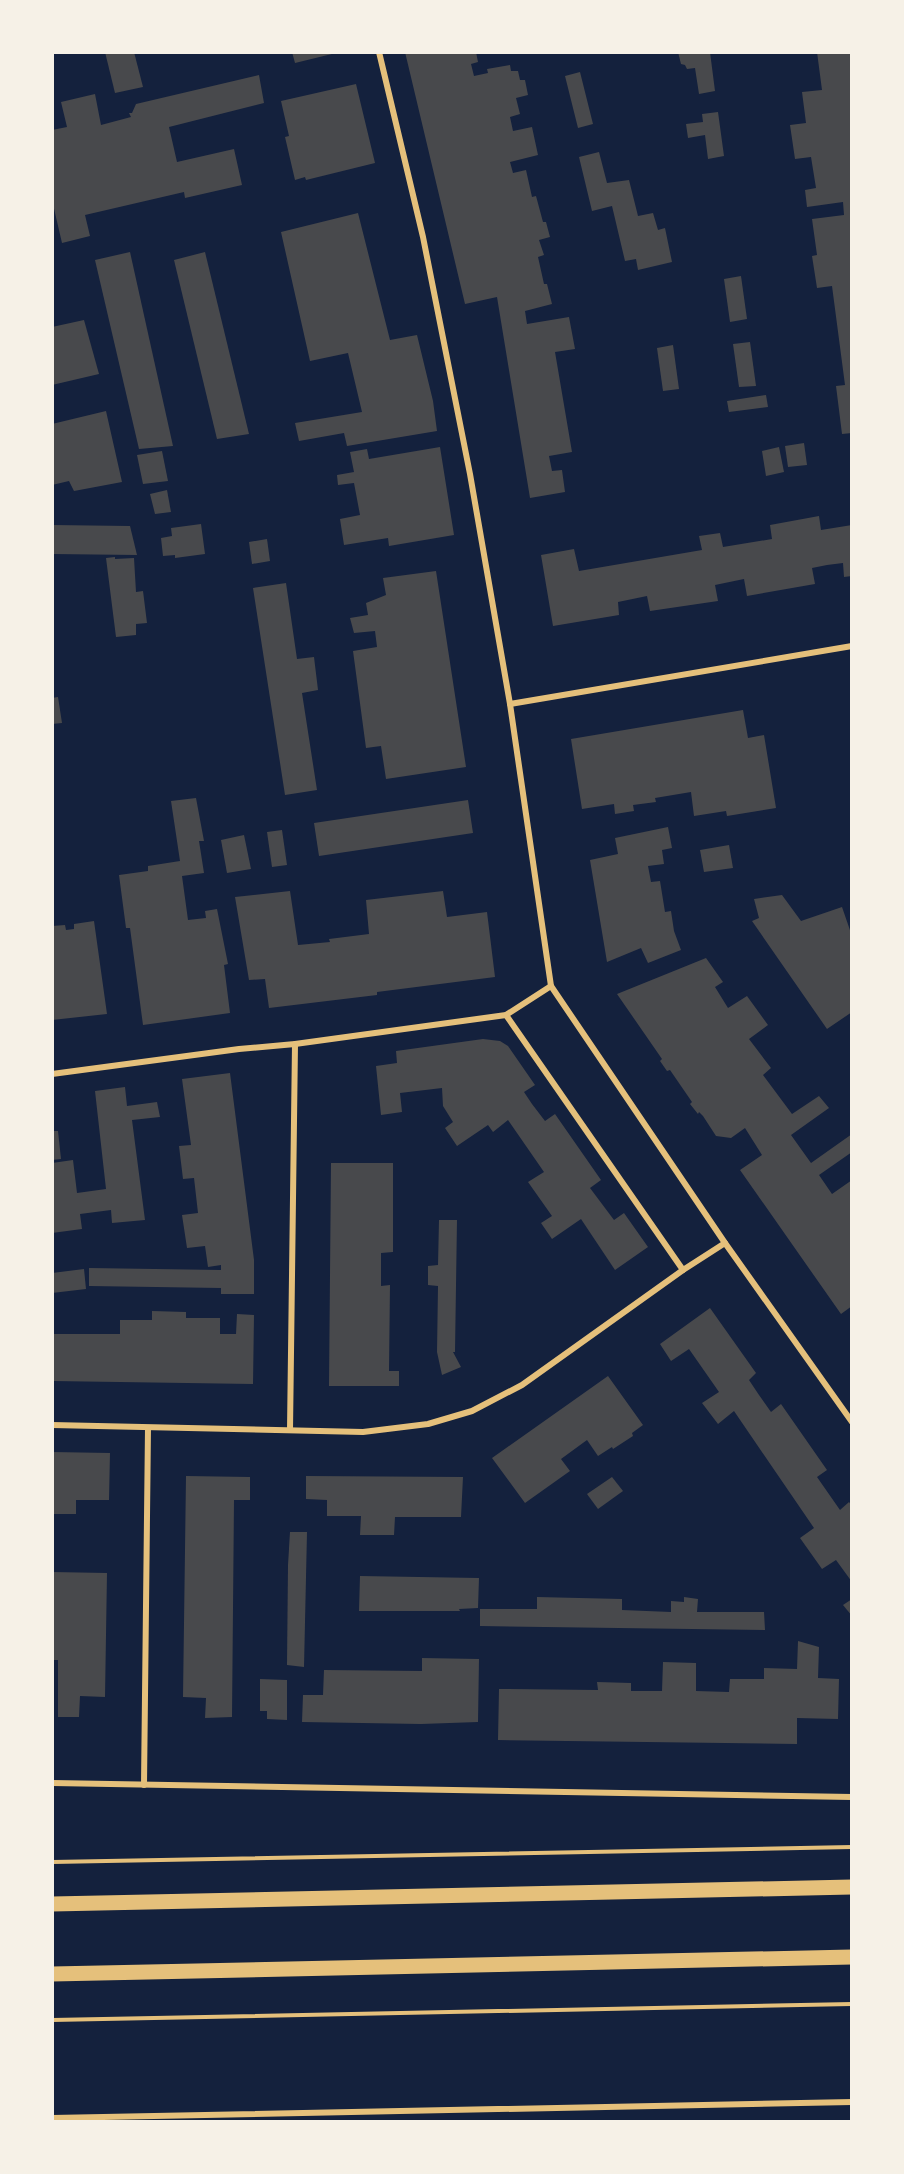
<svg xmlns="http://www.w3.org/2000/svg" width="904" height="2174" font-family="Inter,sans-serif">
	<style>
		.building { fill: #48494c }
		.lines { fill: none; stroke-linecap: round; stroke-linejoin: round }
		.path { stroke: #e5c07b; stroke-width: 4 }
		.minor { stroke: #e5c07b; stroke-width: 6 }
		.primary { stroke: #e5c07b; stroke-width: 15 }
	</style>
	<rect width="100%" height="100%" fill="#14213d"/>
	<!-- building -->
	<g class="building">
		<polygon points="105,52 134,52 143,87 115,93"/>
		<polygon points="292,52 335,52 336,53 295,63"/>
		<polygon points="405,52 476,52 478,62 471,64 474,76 488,73 487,69 510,65 511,71 518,71 520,80 525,80 528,95 516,98 520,114 510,117 513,131 532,127 538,155 510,162 513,173 526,170 532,197 536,196 543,222 546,222 550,237 539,240 544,255 538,257 544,284 547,284 552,304 525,311 527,324 569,317 575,349 555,352 572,452 549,456 552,471 562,470 565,492 530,498 497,297 465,304"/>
		<polygon points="678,52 710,52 715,91 699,94 695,68 687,69 685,65 681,64"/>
		<polygon points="817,52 852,52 852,433 842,434 836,386 845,385 832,286 817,288 812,256 817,255 812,219 844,215 843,202 807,207 805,190 816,188 811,157 795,159 790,125 806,123 802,92 822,90"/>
		<polygon points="580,72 593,124 578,128 565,76"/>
		<polygon points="259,75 264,103 169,127 177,162 234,149 242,185 185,198 184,192 85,215 90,236 62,243 52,200 52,130 67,127 61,102 95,94 101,125 131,117 129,113 132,113 136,104"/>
		<polygon points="356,84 375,163 306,180 305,177 295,180 285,137 289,136 281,101"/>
		<polygon points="718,112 724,156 708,159 705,135 688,138 686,124 703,122 702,114"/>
		<polygon points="599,152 607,183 629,180 638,216 653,213 658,230 665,228 672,262 638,270 636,259 625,261 612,206 592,211 579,157"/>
		<polygon points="358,213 390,340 417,335 433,401 437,431 347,446 344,433 299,441 295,423 362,412 348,353 310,361 281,232"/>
		<polygon points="130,252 173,446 139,449 95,260"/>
		<polygon points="205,252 249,434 217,439 174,260"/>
		<polygon points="741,276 747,319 730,322 724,279"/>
		<polygon points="84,320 99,374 52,385 52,327"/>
		<polygon points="750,342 756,386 739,387 733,344"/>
		<polygon points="673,345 679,389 663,391 657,348"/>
		<polygon points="766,395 768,407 729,412 727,401"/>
		<polygon points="106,411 122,482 74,491 69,481 52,485 52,424"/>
		<polygon points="804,443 807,465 788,467 785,446"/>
		<polygon points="440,447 454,535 389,546 388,538 344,545 340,519 360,515 354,483 338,485 337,475 354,472 350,452 367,449 369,459"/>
		<polygon points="779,447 784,472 766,476 762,451"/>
		<polygon points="162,451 168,481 143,484 137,455"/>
		<polygon points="167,490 171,512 155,514 150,494"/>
		<polygon points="819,516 821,530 852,525 852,576 844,577 843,563 827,565 812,568 815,584 747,596 744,579 715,585 718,601 650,611 647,596 618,602 619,615 553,626 541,555 574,549 579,571 702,550 699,536 720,533 723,547 772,539 770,525"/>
		<polygon points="201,524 205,554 175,558 175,555 163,556 161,538 172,536 171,528"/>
		<polygon points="52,525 130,526 137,555 52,554"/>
		<polygon points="267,539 270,561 252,564 249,542"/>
		<polygon points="115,557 115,559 134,558 136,592 143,591 147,623 136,624 136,635 116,637 106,558"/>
		<polygon points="436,571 466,767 386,779 381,746 366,748 353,651 377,647 375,631 354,633 350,618 368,615 366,603 386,595 383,578"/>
		<polygon points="286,583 297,659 314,657 318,690 302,693 317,790 285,795 253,588"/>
		<polygon points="58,697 62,723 52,724 52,698"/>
		<polygon points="743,710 748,738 764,735 776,808 727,816 726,811 694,816 691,792 655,798 656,802 633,805 634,811 615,814 614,804 582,809 571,739"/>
		<polygon points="196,798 204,841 199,841 204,873 182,876 188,920 206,918 205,911 217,909 228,964 224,965 230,1013 143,1025 130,928 126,928 119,875 148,871 148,866 180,861 171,801"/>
		<polygon points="468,800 473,833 319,856 314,823"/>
		<polygon points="668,827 672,848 662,850 664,864 648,866 651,882 660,881 665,912 671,911 674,931 681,950 648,963 641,948 607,962 590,860 618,854 615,838"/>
		<polygon points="282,830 287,865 272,867 267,832"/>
		<polygon points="244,835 251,869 227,873 221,840"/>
		<polygon points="729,845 733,868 704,872 700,850"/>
		<polygon points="290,891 298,945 330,942 329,939 369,934 366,900 443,891 447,917 487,912 495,977 377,992 377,995 269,1008 265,979 249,980 235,897"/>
		<polygon points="782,895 801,921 842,907 852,936 852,1012 827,1029 752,921 759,918 754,899"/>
		<polygon points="94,921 107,1014 52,1020 52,926 65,925 66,930 74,929 74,924"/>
		<polygon points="706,958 723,982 715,987 728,1008 747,996 768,1025 749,1039 771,1068 763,1075 792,1114 819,1096 829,1108 791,1135 811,1163 852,1134 852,1152 819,1175 832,1194 852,1180 852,1306 841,1314 740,1170 762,1155 745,1128 731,1138 716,1136 703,1116 699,1112 698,1114 690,1104 692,1102 670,1070 667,1071 660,1061 662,1059 617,994"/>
		<polygon points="483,1039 500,1041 508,1046 535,1085 524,1092 532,1104 545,1121 555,1114 601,1180 590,1188 614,1220 624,1213 648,1247 615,1270 581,1219 552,1239 541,1223 552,1216 528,1182 544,1172 508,1120 493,1132 488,1125 457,1146 445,1128 453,1122 443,1106 442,1088 400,1093 402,1112 381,1115 376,1066 397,1063 396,1051"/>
		<polygon points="230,1073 254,1260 254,1294 221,1294 221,1288 89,1286 89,1268 221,1270 221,1265 208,1267 205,1246 187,1248 182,1215 198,1213 194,1178 183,1179 179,1146 191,1145 182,1079"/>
		<polygon points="125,1087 127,1106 157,1102 160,1117 132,1120 145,1220 112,1223 111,1210 80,1214 82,1229 52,1233 52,1163 73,1160 77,1193 106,1189 95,1091"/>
		<polygon points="52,1131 58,1131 61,1159 52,1160"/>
		<polygon points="331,1163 393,1163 393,1252 381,1253 381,1286 390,1285 389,1371 399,1371 399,1386 329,1386"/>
		<polygon points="439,1220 457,1220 455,1352 453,1352 461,1367 442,1375 437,1352 438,1286 428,1285 428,1266 438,1265"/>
		<polygon points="84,1269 86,1289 52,1293 52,1273"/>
		<polygon points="710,1308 756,1373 749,1380 759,1395 771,1412 781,1404 827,1470 817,1477 840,1510 849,1502 852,1506 852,1582 836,1560 822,1569 800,1538 814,1528 734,1411 718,1424 702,1403 719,1392 689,1349 671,1361 660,1344"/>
		<polygon points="152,1311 186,1312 186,1318 220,1318 220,1334 236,1334 237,1314 254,1315 253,1384 52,1381 52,1334 120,1334 120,1320 152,1320"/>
		<polygon points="608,1376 643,1425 632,1433 633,1436 613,1449 612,1447 598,1456 587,1440 561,1459 570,1471 525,1503 492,1458"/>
		<polygon points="52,1452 110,1453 109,1500 76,1500 76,1514 54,1514"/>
		<polygon points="186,1476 250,1477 250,1500 234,1500 232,1717 205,1718 206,1698 183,1697"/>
		<polygon points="306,1476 463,1477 461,1517 395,1517 394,1535 360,1535 361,1516 327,1516 327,1500 306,1499"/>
		<polygon points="612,1477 623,1491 598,1509 587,1494"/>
		<polygon points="290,1532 307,1532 304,1667 287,1665 288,1565"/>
		<polygon points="52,1572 107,1573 105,1697 80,1696 79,1717 58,1717 58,1660 52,1660"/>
		<polygon points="360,1576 479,1578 478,1608 459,1609 460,1611 359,1611"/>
		<polygon points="537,1597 622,1599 622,1610 671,1612 671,1601 684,1602 684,1597 698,1599 697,1612 764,1612 765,1630 480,1626 480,1609 537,1609"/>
		<polygon points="852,1599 852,1616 843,1605"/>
		<polygon points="798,1641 819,1647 818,1678 839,1679 838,1719 797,1718 797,1744 498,1740 499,1689 598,1690 597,1682 631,1683 631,1691 662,1691 663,1662 696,1663 696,1691 729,1692 730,1679 764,1679 764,1668 797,1669"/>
		<polygon points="422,1658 479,1659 478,1722 421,1724 302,1722 303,1695 323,1695 324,1670 422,1671"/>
		<polygon points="260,1679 287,1680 287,1720 267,1719 267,1711 260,1711"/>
	</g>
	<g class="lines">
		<!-- path -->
		<g class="path">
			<polyline points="52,1862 852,1847"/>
			<polyline points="52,2020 852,2004"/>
		</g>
		<!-- minor -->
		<g class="minor">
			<polyline points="379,52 423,237 470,474 510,704 551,986 725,1243 852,1422"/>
			<polyline points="510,704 852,646"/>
			<polyline points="506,1015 683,1270"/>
			<polyline points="52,1074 239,1049 295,1044 506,1015 551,986"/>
			<polyline points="52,1425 363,1432 428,1424 472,1411 522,1385 683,1270 725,1243"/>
			<polyline points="290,1430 295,1044"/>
			<polyline points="52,1783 852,1797"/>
			<polyline points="144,1785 148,1428"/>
			<polyline points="52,2118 852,2102"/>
		</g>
		<!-- primary -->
		<g class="primary">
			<polyline points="52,1904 852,1887"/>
			<polyline points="52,1974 852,1957"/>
		</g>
	</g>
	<!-- border -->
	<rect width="904" height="2174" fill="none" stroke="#f6f1e7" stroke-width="108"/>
</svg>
